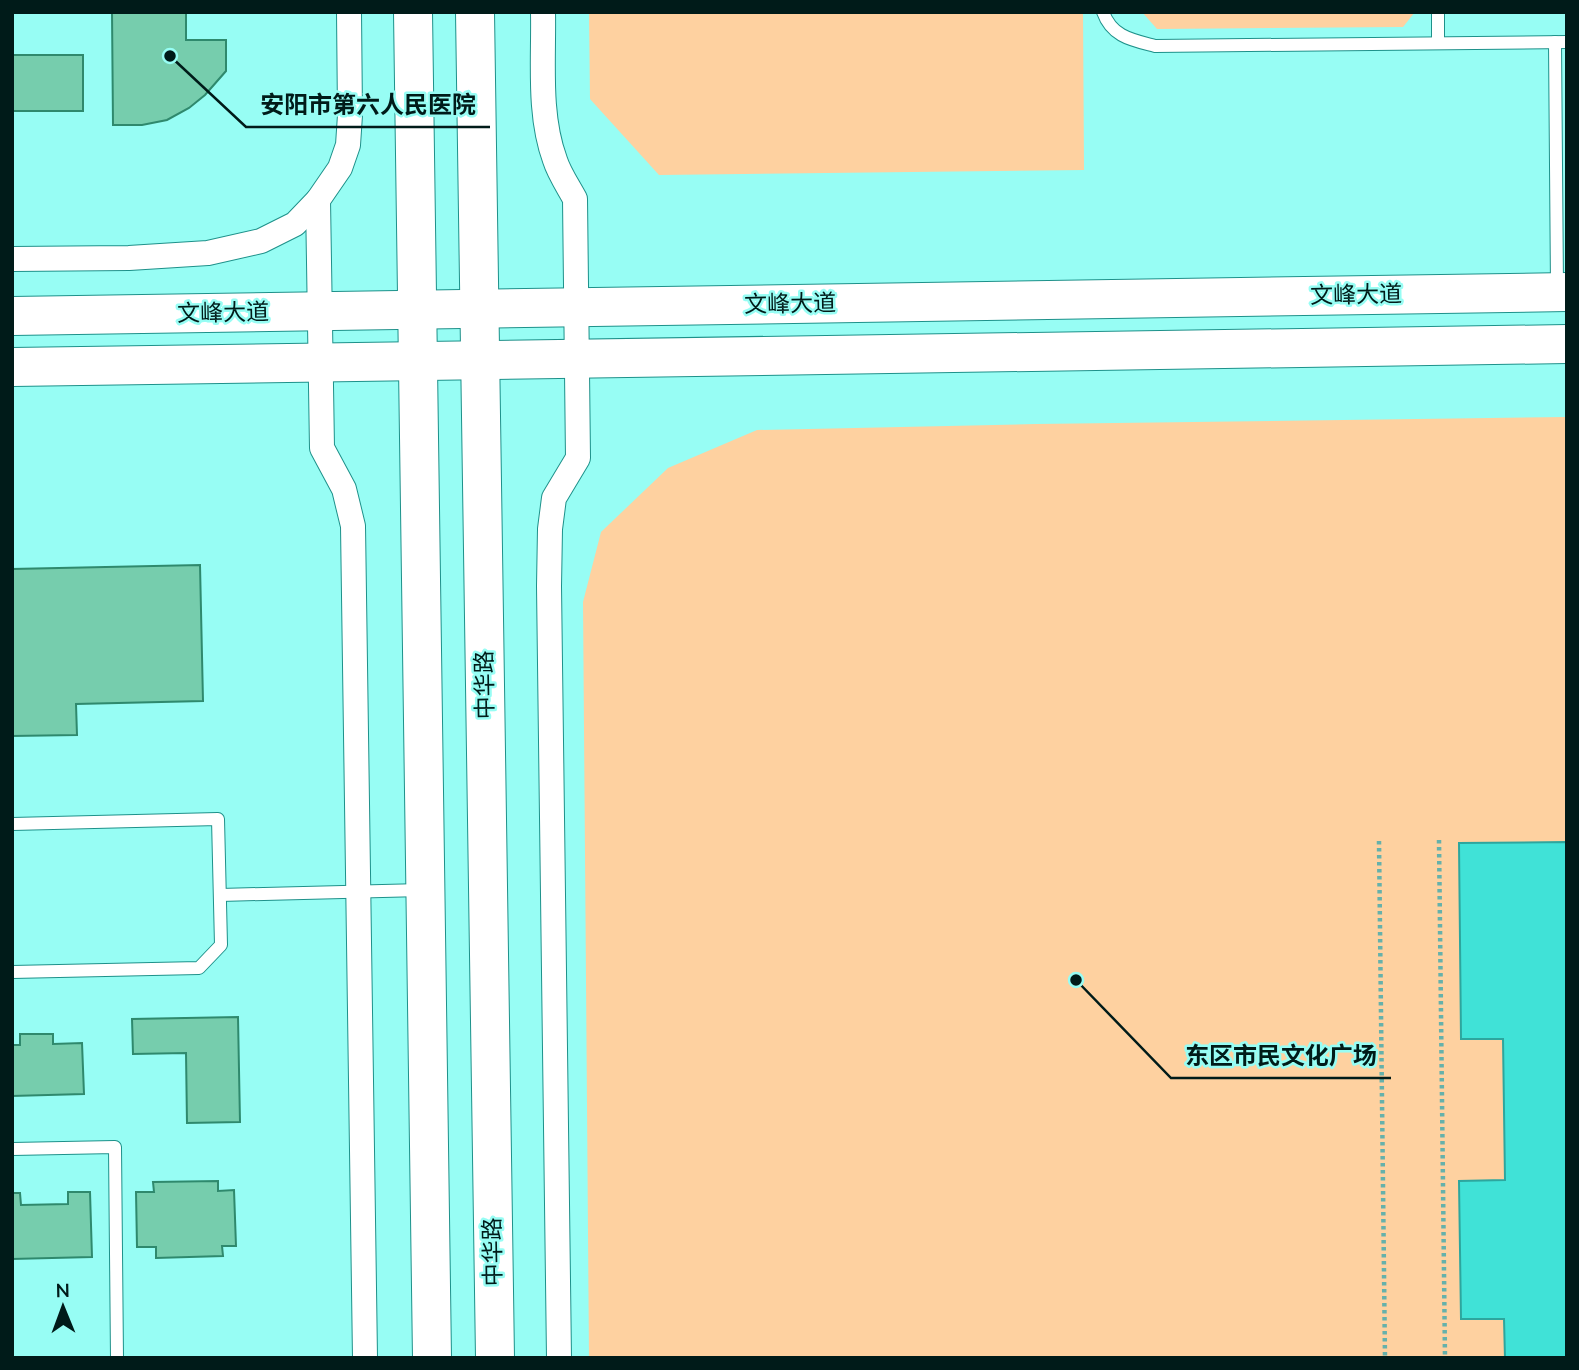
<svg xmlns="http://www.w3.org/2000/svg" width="1579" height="1370" font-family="'Nunito Sans','Noto Sans SC',sans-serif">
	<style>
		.green { fill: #fed1a0 }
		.water { fill: #40e2d7; stroke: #2da69e; stroke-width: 2 }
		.building { fill: #76cdad; stroke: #2f896d; stroke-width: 2 }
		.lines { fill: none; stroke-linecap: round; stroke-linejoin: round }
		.service-casing { stroke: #1e918a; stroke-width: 14 }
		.minor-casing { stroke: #1e918a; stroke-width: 26 }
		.primary-casing { stroke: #1e918a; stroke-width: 40 }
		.trunk-casing { stroke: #1e918a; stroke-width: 40 }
		.path { stroke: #65b1ab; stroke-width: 4.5; stroke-dasharray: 3.5 3.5; stroke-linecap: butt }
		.service { stroke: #fff; stroke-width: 12 }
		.minor { stroke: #fff; stroke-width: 24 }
		.primary { stroke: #fff; stroke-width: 38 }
		.trunk { stroke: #fff; stroke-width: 38 }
		.labels { text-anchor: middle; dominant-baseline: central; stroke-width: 5; stroke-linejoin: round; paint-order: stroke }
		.street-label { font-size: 23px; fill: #001b19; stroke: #97fdf4 }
		.leader { fill: none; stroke: #001b19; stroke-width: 2.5 }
		.callout-dot { fill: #001b19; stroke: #97fdf4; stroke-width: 2.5 }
		.callout-label { font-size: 24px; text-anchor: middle; font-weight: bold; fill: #001b19; stroke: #97fdf4; stroke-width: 5; stroke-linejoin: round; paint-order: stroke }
	</style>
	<rect width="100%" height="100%" fill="#97fdf4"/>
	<!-- green -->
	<g class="green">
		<polygon points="589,12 1083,12 1084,170 659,175 590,99"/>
		<polygon points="1142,12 1415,12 1403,27 1157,29"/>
		<polygon points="1567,417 1567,1358 589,1358 583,602 601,532 668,468 757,430 1036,424"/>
	</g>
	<!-- water -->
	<polygon class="water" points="1567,842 1567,1358 1505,1358 1504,1319 1461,1319 1459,1181 1505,1180 1503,1039 1461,1039 1459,843"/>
	<!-- building -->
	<g class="building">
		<polygon points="112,12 186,12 186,40 226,40 226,71 205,95 189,108 167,120 142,125 113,125"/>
		<rect x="12" y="55" width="71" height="56"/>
		<polygon points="200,565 203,701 76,704 77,735 12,736 12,569"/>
		<polygon points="238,1017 240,1122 187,1123 186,1053 133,1054 132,1019"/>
		<polygon points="20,1034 53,1034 53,1044 82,1043 84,1094 12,1096 12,1045 20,1045"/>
		<polygon points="218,1181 218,1191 234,1190 236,1246 222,1246 223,1256 156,1258 156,1247 137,1247 136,1192 154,1192 153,1182"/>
		<polygon points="68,1192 90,1192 92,1257 12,1259 12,1193 20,1193 21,1205 68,1204"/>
	</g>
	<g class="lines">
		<!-- service casing -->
		<g class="service-casing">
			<g id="service">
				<path d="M 1103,12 C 1112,37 1132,40 1155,46 L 1567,42"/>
				<polyline points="1438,12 1438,43"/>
				<polyline points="1555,42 1557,287"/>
				<polyline points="12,824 218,819 221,945 199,968 12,972"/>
				<polyline points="220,895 422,890"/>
				<polyline points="12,1149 115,1147 117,1358"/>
			</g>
		</g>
		<!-- minor casing -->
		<g class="minor-casing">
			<g id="minor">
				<polyline points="349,12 350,115 348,145 340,168 318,200 322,448 344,489 353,526 365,1358"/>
				<path d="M 543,12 C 544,60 538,114 555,160 C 559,173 568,186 575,199 L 578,458 L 554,498 L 550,529 L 549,586 L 559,1358"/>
				<polyline points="12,259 129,258 208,253 261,241 295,224 318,200"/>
			</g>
		</g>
		<!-- primary casing -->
		<g class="primary-casing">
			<g id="primary">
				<polyline points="12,316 1567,292"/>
				<polyline points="12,367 1567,344"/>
			</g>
		</g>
		<!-- trunk casing -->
		<g class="trunk-casing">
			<g id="trunk">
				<polyline points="413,12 432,1358"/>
				<polyline points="475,12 495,1358"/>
			</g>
		</g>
		<!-- path -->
		<g class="path">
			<polyline points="1439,840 1445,1358"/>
			<polyline points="1379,841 1385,1358"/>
		</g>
		<!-- service -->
		<use href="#service" class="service"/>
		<!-- minor -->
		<use href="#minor" class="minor"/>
		<!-- primary -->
		<use href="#primary" class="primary"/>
		<!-- trunk -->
		<use href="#trunk" class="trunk"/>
	</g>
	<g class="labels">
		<!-- street labels -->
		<g class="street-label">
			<text transform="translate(1356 295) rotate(-1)">文峰大道</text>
			<text transform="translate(790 304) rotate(-1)">文峰大道</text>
			<text transform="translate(223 313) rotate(-1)">文峰大道</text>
			<text transform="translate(485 685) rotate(-91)">中华路</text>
			<text transform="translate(493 1252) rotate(-91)">中华路</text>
		</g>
	</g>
	<!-- callouts -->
	<path class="leader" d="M170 56L246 127H490M1076 980L1171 1078H1391"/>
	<g class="callout-dot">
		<circle cx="170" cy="56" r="7"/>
		<circle cx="1076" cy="980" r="7"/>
	</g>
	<g class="callout-label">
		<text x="368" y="113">安阳市第六人民医院</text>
		<text x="1281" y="1064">东区市民文化广场</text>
	</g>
	<!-- border -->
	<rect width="1579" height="1370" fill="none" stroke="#001b19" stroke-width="28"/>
	<!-- north arrow -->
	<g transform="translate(63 1307) rotate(359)" stroke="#97fdf4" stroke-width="5" paint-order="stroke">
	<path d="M0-5L12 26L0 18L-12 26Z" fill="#001b19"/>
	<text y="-10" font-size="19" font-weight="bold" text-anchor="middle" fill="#001b19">N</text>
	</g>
</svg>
